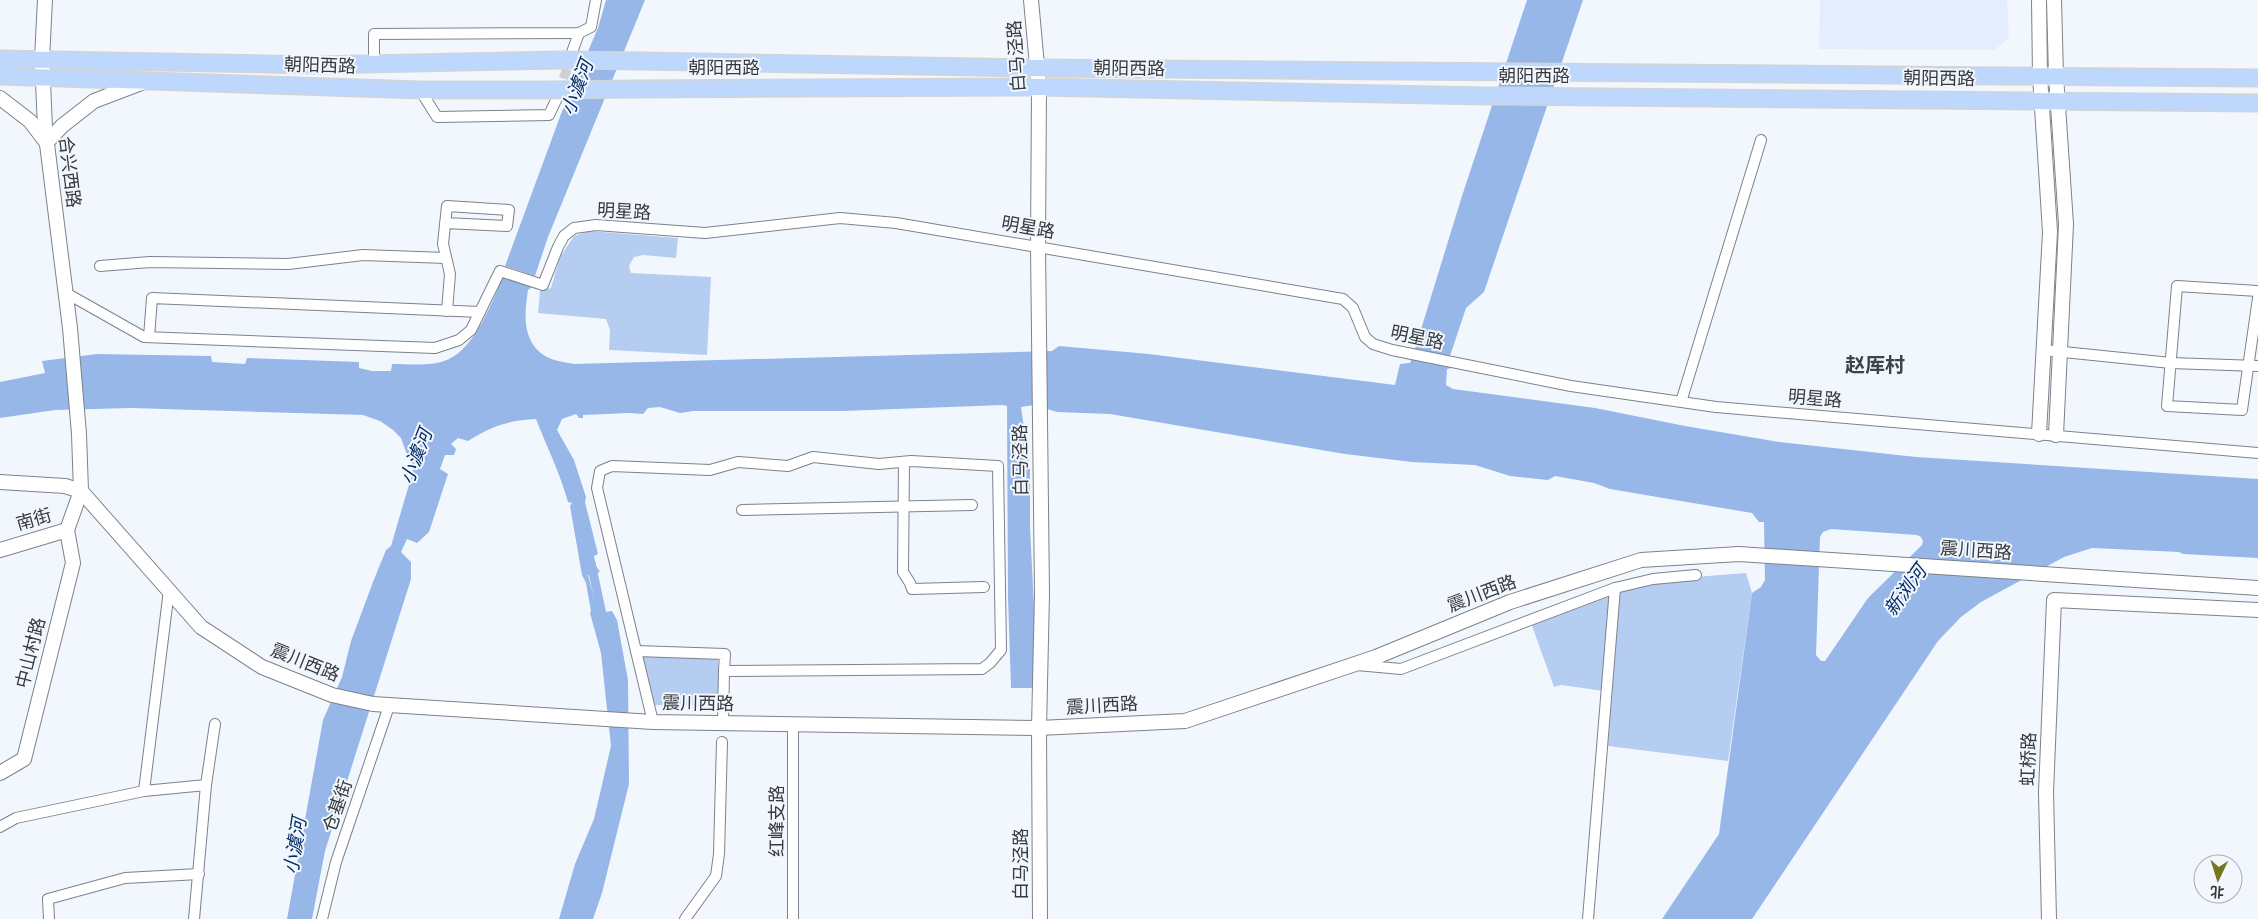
<svg xmlns="http://www.w3.org/2000/svg" width="2258" height="919" font-family="'Source Sans 3','Noto Sans SC',sans-serif">
	<style>
		.built { fill: #e3edfd }
		.green { fill: #b4cdf1 }
		.water { fill: #96b7e8; fill-rule: evenodd }
		.lines { fill: none; stroke-linecap: round; stroke-linejoin: round }
		.canal { stroke: #96b7e8; stroke-width: 9 }
		.street-tunnel { stroke: #cdd1d7; stroke-width: 10; stroke-dasharray: 10 5; stroke-linecap: butt }
		.street-casing { stroke: #7d828a; stroke-width: 12 }
		.secondary-casing { stroke: #7d828a; stroke-width: 16 }
		.primary-casing { stroke: #d3d4d4; stroke-width: 19 }
		.street { stroke: #fff; stroke-width: 10 }
		.secondary { stroke: #fff; stroke-width: 14 }
		.primary { stroke: #bdd7fd; stroke-width: 16 }
		.primary-bridge-casing { stroke: #d3d4d4; stroke-width: 19; stroke-linecap: butt }
		.primary-bridge { stroke: #bdd7fd; stroke-width: 16 }
		.labels { text-anchor: middle; dominant-baseline: central; stroke-width: 4; stroke-linejoin: round; paint-order: stroke }
		.street-label { font-size: 18px; fill: #373a3d; stroke: #f2f7fe }
		.water-label { font-size: 19px; font-style: italic; fill: #032c65; stroke: #f2f7fe }
		.quarter-label { font-size: 20px; font-weight: bold; fill: #3f444b; stroke: #f2f7fe }
	</style>
	<rect width="100%" height="100%" fill="#f2f7fe"/>
	<!-- built -->
	<polygon class="built" points="1820,0 2007,0 2009,37 1995,50 1819,49"/>
	<!-- green -->
	<g class="green">
		<polygon points="589,231 678,238 676,258 643,255 634,257 629,266 631,273 711,277 707,355 609,350 610,330 606,319 538,313 540,291 551,288 560,257 574,236"/>
		<polygon points="1746,573 1752,593 1728,761 1608,746 1620,590 1695,577"/>
		<polygon points="1610,593 1604,691 1561,685 1554,687 1531,623"/>
		<polygon points="651,655 718,659 718,706 654,705 642,657"/>
	</g>
	<!-- water -->
	<g class="water">
		<polygon points="606,0 645,0 548,237 535,276 505,266 561,114 598,28"/>
		<polygon points="1527,0 1583,0 1484,292 1466,308 1450,356 1415,349 1462,196"/>
		<path d="M 503,276 L 532,287 L 528,290 C 524,315 522,343 547,357 C 554,361 565,362 574,364 L 1052,351 L 1059,346 L 1149,354 L 1395,385 L 1400,364 L 1410,363 L 1411,360 L 1409,357 L 1456,367 L 1447,369 L 1446,385 L 1453,389 L 1595,408 L 1685,426 L 1779,442 L 1916,457 L 2258,479 L 2258,558 L 2183,554 L 2179,552 L 2092,548 L 2064,557 L 1981,602 L 1961,617 L 1938,641 L 1752,919 L 1662,919 L 1719,834 L 1752,593 L 1761,587 L 1765,580 L 1764,522 L 1759,522 L 1752,513 L 1610,489 L 1594,483 L 1555,476 L 1548,480 L 1510,476 L 1475,465 L 1412,462 L 1345,454 L 1110,414 L 1057,412 L 1034,405 L 1021,407 L 1030,470 L 1030,527 L 1038,688 L 1011,688 L 1008,597 L 1007,406 L 1003,405 L 842,411 L 693,411 L 680,413 L 660,407 L 648,408 L 643,414 L 629,413 L 583,415 L 583,418 L 579,418 L 576,414 L 562,419 L 557,430 L 574,460 L 586,497 L 585,502 L 598,554 L 594,556 L 596,566 L 600,572 L 588,575 L 598,613 L 612,611 L 617,620 L 628,680 L 629,784 L 602,893 L 593,919 L 559,919 L 575,864 L 594,819 L 611,746 L 601,653 L 590,613 L 591,611 L 586,583 L 582,575 L 570,506 L 572,503 L 568,502 C 560,473 547,447 536,419 C 509,420 490,427 468,441 L 458,438 L 451,444 L 456,449 L 454,455 L 445,455 L 440,469 L 448,474 L 429,532 L 417,543 L 407,539 L 401,552 L 411,562 L 411,579 L 325,851 L 312,919 L 287,919 L 323,720 L 342,677 L 351,641 L 373,582 L 386,550 L 391,546 L 413,471 L 401,438 L 393,430 L 380,421 L 363,415 L 131,408 L 55,410 L 0,418 L 0,382 L 45,373 L 42,361 L 97,354 L 211,356 L 212,362 L 245,364 L 247,358 L 359,362 L 359,368 L 372,371 L 391,371 L 392,364 C 411,364 432,367 449,359 C 475,347 493,301 503,276 ZM 1831,529 L 1917,535 L 1921,537 L 1923,541 L 1922,545 L 1868,598 L 1825,661 L 1821,661 L 1816,655 L 1820,537 L 1823,532 Z"/>
	</g>
	<g class="lines">
		<!-- canal -->
		<polyline class="canal" points="591,563 604,624"/>
		<!-- street-tunnel -->
		<polyline class="street-tunnel" points="559,93 571,57"/>
		<!-- street casing -->
		<g class="street-casing">
			<g id="street">
				<polyline points="571,55 579,33"/>
				<polyline points="374,65 374,34 579,33 591,27 596,0"/>
				<polyline points="420,90 437,117 549,115 558,96"/>
				<polyline points="445,223 507,226 509,210 447,206 443,244 450,274 447,311"/>
				<polyline points="100,266 150,262 288,264 363,255 446,258"/>
				<polyline points="2258,291 2177,286 2167,406 2242,410 2258,298"/>
				<polyline points="66,293 144,337 435,348 459,340 471,330 500,271 543,285 558,247 564,236 574,228 596,225 705,233 840,218 896,223 1343,299 1353,308 1365,337 1373,344 1392,350 1571,386 1716,407 2258,453"/>
				<polyline points="149,337 152,298 480,312"/>
				<polyline points="2044,350 2171,363 2258,366"/>
				<polyline points="1681,402 1761,140"/>
				<polyline points="904,462 903,572 910,583 912,589 984,587"/>
				<polyline points="742,510 972,505"/>
				<polyline points="169,590 144,791 206,785 194,919"/>
				<polyline points="636,651 725,654 724,671"/>
				<polyline points="1357,665 1401,669 1615,588 1653,579 1696,575"/>
				<polyline points="653,722 597,488 600,471 612,466 710,470 738,462 788,466 813,457 879,464 911,461 998,466 1001,650 990,663 982,669 724,671 723,723"/>
				<polyline points="206,785 215,724"/>
				<polyline points="0,827 16,818 144,791"/>
				<polyline points="49,919 48,899 125,878 199,874"/>
				<polyline points="322,919 336,862 389,706"/>
				<polyline points="685,919 716,876 719,854 722,742"/>
				<polyline points="793,919 793,724"/>
				<polyline points="1588,919 1615,588"/>
			</g>
		</g>
		<!-- secondary casing -->
		<g class="secondary-casing">
			<g id="secondary">
				<polyline points="1031,0 1039,87 1038,247 1042,594 1039,728 1040,919"/>
				<polyline points="2054,0 2056,76 2066,224 2056,435"/>
				<polyline points="0,98 30,121 46,142"/>
				<polyline points="47,142 62,126 94,101 144,82"/>
				<polyline points="2039,434 2050,232 2040,76 2039,0"/>
				<polyline points="0,482 65,486 81,491 201,627 262,667 332,695 373,704 653,722 1039,728 1185,721 1376,657 1510,602 1641,560 1739,554 2258,588"/>
				<polyline points="0,550 67,530 81,491 79,434 70,328 45,128 42,59 45,0"/>
				<polyline points="0,773 24,759 73,563 67,530"/>
				<polyline points="2049,919 2046,792 2054,600 2258,610"/>
			</g>
		</g>
		<!-- primary casing -->
		<g class="primary-casing">
			<g id="primary">
				<polyline points="0,59 316,65 562,60"/>
				<polyline points="642,61 1037,68 2258,78"/>
				<polyline points="0,76 420,90 550,90"/>
				<polyline points="635,89 1039,87 1487,96 2258,103"/>
			</g>
		</g>
		<!-- street -->
		<use href="#street" class="street"/>
		<!-- secondary -->
		<use href="#secondary" class="secondary"/>
		<!-- primary -->
		<use href="#primary" class="primary"/>
		<!-- primary-bridge casing -->
		<g class="primary-bridge-casing">
			<g id="primary-bridge">
				<polyline points="562,60 642,61"/>
				<polyline points="550,90 635,89"/>
			</g>
		</g>
		<!-- primary-bridge -->
		<use href="#primary-bridge" class="primary-bridge"/>
	</g>
	<g class="labels">
		<!-- street labels -->
		<g class="street-label">
			<text transform="translate(1017 56) rotate(-94)">白马泾路</text>
			<text transform="translate(320 66) rotate(2)">朝阳西路</text>
			<text x="724" y="68">朝阳西路</text>
			<text transform="translate(1129 69) rotate(1)">朝阳西路</text>
			<text x="1534" y="76">朝阳西路</text>
			<text transform="translate(1939 79) rotate(1)">朝阳西路</text>
			<text transform="translate(69 172) rotate(83)">合兴西路</text>
			<text transform="translate(624 212) rotate(3)">明星路</text>
			<text transform="translate(1028 228) rotate(10)">明星路</text>
			<text transform="translate(1417 338) rotate(12)">明星路</text>
			<text transform="translate(1815 399) rotate(5)">明星路</text>
			<text transform="translate(1021 460) rotate(-91)">白马泾路</text>
			<text transform="translate(34 520) rotate(-16)">南街</text>
			<text transform="translate(1976 551) rotate(4)">震川西路</text>
			<text transform="translate(1482 594) rotate(-21)">震川西路</text>
			<text transform="translate(31 653) rotate(-76)">中山村路</text>
			<text transform="translate(305 663) rotate(22)">震川西路</text>
			<text transform="translate(698 704) rotate(1)">震川西路</text>
			<text transform="translate(1102 706) rotate(-3)">震川西路</text>
			<text transform="translate(2029 759) rotate(-88)">虹桥路</text>
			<text transform="translate(338 806) rotate(-71)">仓基街</text>
			<text transform="translate(777 821) rotate(-90)">红峰支路</text>
			<text transform="translate(1021 864) rotate(-90)">白马泾路</text>
		</g>
		<!-- water labels -->
		<g class="water-label">
			<text transform="translate(578 88) rotate(-69)">小澞河</text>
			<text transform="translate(417 457) rotate(-69)">小澞河</text>
			<text transform="translate(1906 591) rotate(-54)">新浏河</text>
			<text transform="translate(296 846) rotate(-81)">小澞河</text>
		</g>
		<!-- quarter labels -->
		<g class="quarter-label">
			<text x="1875" y="366">赵厍村</text>
		</g>
	</g>
	<!-- north arrow -->
	<g transform="translate(2218 879) rotate(184)"><circle r="24" fill="#f2f7fe" stroke="#a7abb1"/>
	<path d="M0-4L9 19L0 12L-9 19Z" fill="#77761b"/>
	<text y="-8" font-size="14" font-weight="bold" text-anchor="middle" fill="#373a3d">北</text>
	</g>
</svg>
